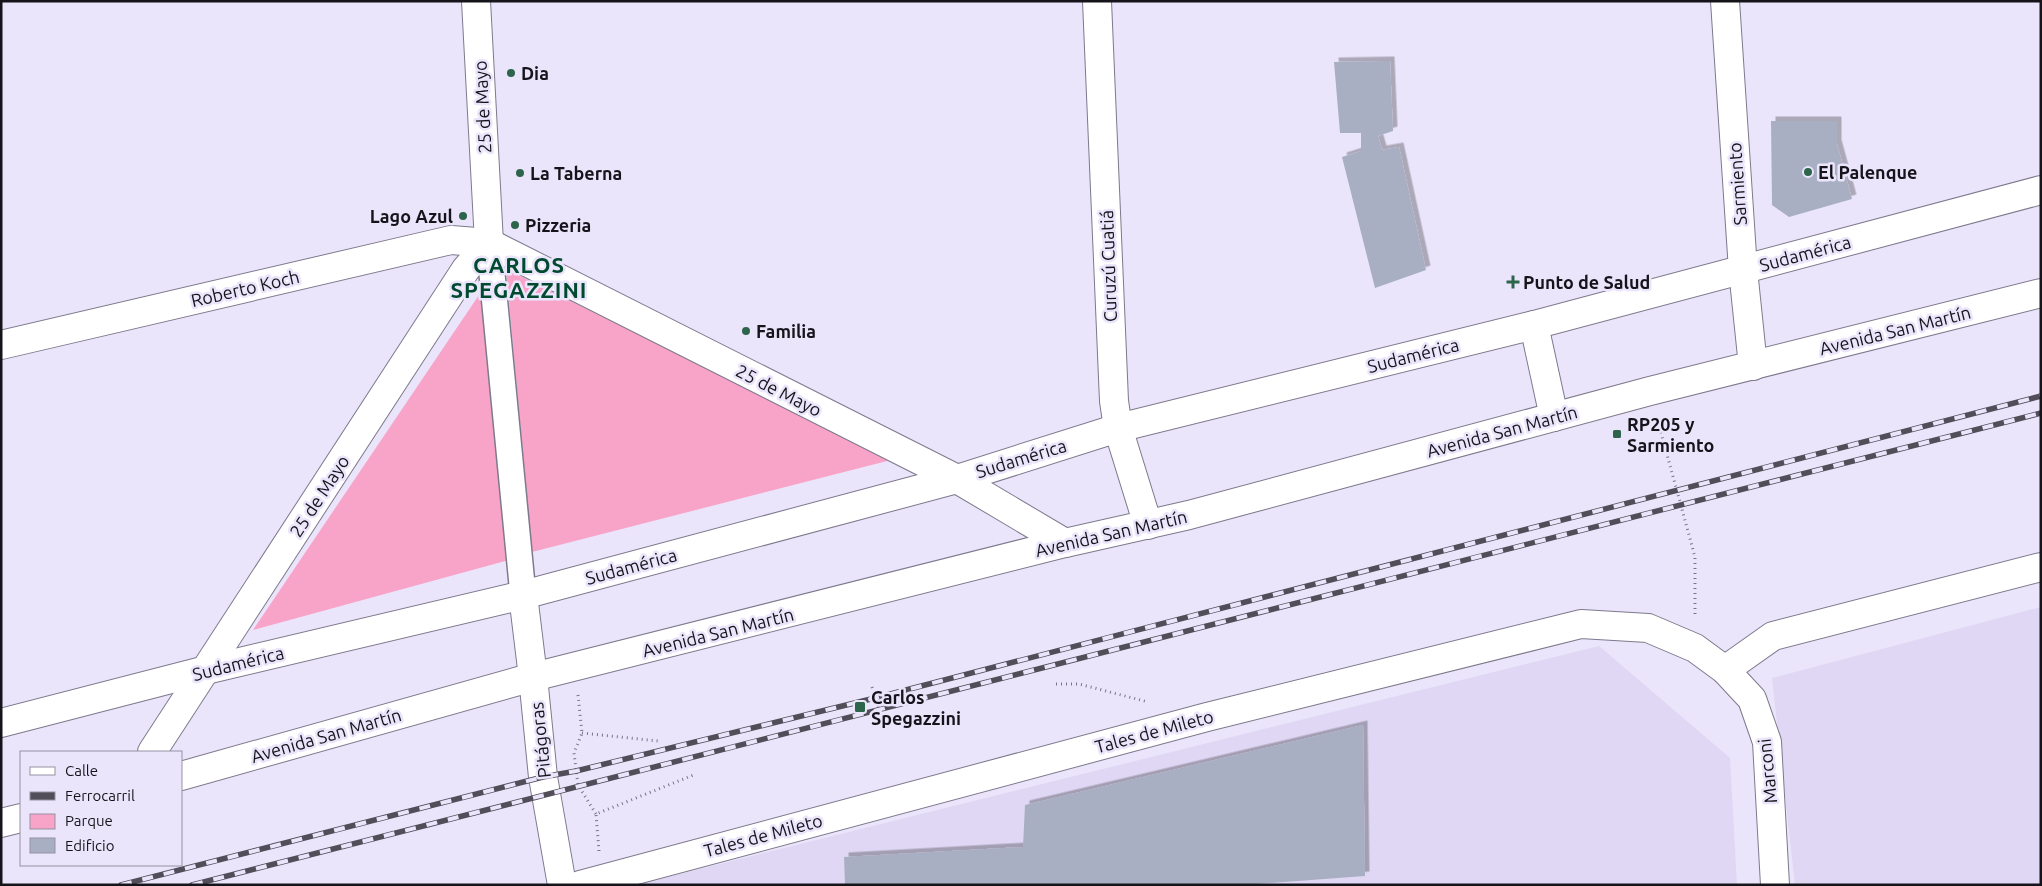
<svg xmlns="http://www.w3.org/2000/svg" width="2042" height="886" font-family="Ubuntu,sans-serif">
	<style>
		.built { fill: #dfd7f4 }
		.green { fill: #f8a4c8 }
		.building { fill: #a8afc3; filter: url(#shadow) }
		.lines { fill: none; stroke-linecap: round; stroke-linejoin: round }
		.pedestrian-casing { stroke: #7e798c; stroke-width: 28 }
		.minor-casing { stroke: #7e798c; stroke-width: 30 }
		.tertiary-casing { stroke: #7e798c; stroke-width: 30 }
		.secondary-casing { stroke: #7e798c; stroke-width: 30 }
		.path { stroke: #787583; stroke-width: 3; stroke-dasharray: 1 4; stroke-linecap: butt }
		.pedestrian { stroke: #fff; stroke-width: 25 }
		.minor { stroke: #fff; stroke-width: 28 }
		.tertiary { stroke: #fff; stroke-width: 28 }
		.secondary { stroke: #fff; stroke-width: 28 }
		.rail-casing { stroke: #514d59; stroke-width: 5.5 }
		.rail { stroke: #ebe5fb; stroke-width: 4; stroke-dasharray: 11; stroke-linecap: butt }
		.poi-dot { fill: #2d644c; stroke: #ebe5fb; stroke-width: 2 }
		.labels { text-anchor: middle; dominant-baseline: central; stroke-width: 5; stroke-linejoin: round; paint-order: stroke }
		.poi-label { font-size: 18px; font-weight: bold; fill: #16141b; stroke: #ebe5fb; text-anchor: start }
		.street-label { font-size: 18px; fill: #16141b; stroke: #ebe5fb }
		.district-label { font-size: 22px; font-weight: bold; letter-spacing: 1px; fill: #004a30; stroke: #ebe5fb }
	</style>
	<defs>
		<filter id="shadow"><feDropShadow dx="4.5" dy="-4.5" stdDeviation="0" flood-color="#0004"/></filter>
	</defs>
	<rect width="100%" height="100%" fill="#ebe5fb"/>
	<!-- built -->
	<g class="built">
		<polygon points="2041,607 2041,885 1795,885 1772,678"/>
		<polygon points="1599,646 1730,758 1737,885 635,885"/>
	</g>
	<!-- green -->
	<g class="green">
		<polygon points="506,269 891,460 532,552"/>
		<polygon points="483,289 509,560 253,630"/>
	</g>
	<!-- building -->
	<g class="building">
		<polygon points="1390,61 1393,131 1378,136 1382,150 1399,147 1426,270 1375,288 1342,157 1361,151 1361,133 1340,133 1334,62"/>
		<polygon points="1771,121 1837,121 1837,144 1852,199 1789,217 1772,205"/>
		<polygon points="1363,725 1365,876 1242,885 845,885 844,857 1023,847 1025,805"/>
	</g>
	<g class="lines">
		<!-- pedestrian casing -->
		<g class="pedestrian-casing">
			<polyline id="pedestrian" points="489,243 523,595"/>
		</g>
		<!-- minor casing -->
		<g class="minor-casing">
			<g id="minor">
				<polyline points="1097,1 1114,401 1118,428 1148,525"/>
				<polyline points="1725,1 1743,270 1753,366"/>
				<polyline points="1534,325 1554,417"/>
				<polyline points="1,345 451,240 489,243 957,479 1065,543"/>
				<polyline points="523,595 533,677"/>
				<polyline points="1725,670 1773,636 2041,567"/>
				<polyline points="1,723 206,670 523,595 957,479 1118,428 1534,325 2041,190"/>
				<polyline points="152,752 466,269 489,243 476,1"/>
			</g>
		</g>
		<!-- tertiary casing -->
		<g class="tertiary-casing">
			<g id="tertiary">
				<polyline points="533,677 543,777 562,885"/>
				<polyline points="580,885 1207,717 1581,624 1648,628 1695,648 1725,670 1752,699 1767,742 1775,885"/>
			</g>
		</g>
		<!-- secondary casing -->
		<g class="secondary-casing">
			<g id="secondary">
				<polyline points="181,776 533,677 1065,543 1189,515 1650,391 2041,293"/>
				<polyline points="1,823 21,818"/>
			</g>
		</g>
		<!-- path -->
		<g class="path">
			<polyline points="1657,418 1695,557 1695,617"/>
			<polyline points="1056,684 1079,684 1148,702"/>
			<polyline points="872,687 885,726"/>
			<polyline points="578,695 582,733 574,753 578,785 596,814"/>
			<polyline points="582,733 658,741"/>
			<polyline points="599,851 596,814 696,774"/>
		</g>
		<!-- pedestrian -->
		<use href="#pedestrian" class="pedestrian"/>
		<!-- minor -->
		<use href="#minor" class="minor"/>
		<!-- tertiary -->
		<use href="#tertiary" class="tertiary"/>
		<!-- secondary -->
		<use href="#secondary" class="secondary"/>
		<!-- rail casing -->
		<g class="rail-casing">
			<g id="rail">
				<polyline points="121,885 543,777 576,771 875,698 2041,396"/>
				<polyline points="192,885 2041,413"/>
			</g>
		</g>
		<!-- rail -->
		<use href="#rail" class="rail"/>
	</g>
	<!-- markers -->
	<g class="poi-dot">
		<circle cx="511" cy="73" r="5"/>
		<circle cx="1808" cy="172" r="5"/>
		<circle cx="520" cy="173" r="5"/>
		<circle cx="463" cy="216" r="5"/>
		<circle cx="515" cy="225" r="5"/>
		<path d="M1510.5 274.5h5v5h5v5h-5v5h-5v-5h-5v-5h5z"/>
		<circle cx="746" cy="331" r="5"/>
		<rect x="1612" y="429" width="10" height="10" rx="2.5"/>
		<rect x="854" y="701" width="12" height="12" rx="2.5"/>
	</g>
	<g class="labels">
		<!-- poi labels -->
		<g class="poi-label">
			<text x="521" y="73">Dia</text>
			<text x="1818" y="172">El Palenque</text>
			<text x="530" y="173">La Taberna</text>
			<text x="453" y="216" text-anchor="end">Lago Azul</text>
			<text x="525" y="225">Pizzeria</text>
			<text x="1523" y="282">Punto de Salud</text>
			<text x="756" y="331">Familia</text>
			<text x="1627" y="424">RP205 y<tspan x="1627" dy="21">Sarmiento</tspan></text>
			<text x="871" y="697">Carlos<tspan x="871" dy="21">Spegazzini</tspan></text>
		</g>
		<!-- street labels -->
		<g class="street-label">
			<text transform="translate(482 107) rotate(-93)">25 de Mayo</text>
			<text transform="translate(1737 184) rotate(-94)">Sarmiento</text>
			<text transform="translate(1805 253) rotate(-15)">Sudamérica</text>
			<text transform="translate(1108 266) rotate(-92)">Curuzú Cuatiá</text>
			<text transform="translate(245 288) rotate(-13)">Roberto Koch</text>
			<text transform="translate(1895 330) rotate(-14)">Avenida San Martín</text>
			<text transform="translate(1413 355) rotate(-14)">Sudamérica</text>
			<text transform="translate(779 390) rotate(27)">25 de Mayo</text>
			<text transform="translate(1502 431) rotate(-15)">Avenida San Martín</text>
			<text transform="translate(1021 458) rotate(-17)">Sudamérica</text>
			<text transform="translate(319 496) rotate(-57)">25 de Mayo</text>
			<text transform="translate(1111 533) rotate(-13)">Avenida San Martín</text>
			<text transform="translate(631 566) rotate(-15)">Sudamérica</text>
			<text transform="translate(718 632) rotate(-14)">Avenida San Martín</text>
			<text transform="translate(238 663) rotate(-14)">Sudamérica</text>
			<text transform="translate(1154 731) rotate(-15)">Tales de Mileto</text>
			<text transform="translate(326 735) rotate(-16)">Avenida San Martín</text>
			<text transform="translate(540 740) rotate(-96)">Pitágoras</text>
			<text transform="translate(1767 771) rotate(-96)">Marconi</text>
			<text transform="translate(763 835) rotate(-15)">Tales de Mileto</text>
		</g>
		<!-- district labels -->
		<g class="district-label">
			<text x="519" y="264">CARLOS<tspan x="519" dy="25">SPEGAZZINI</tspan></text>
		</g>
	</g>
	<!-- border -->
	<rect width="2042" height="886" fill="none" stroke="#16141b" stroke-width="5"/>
	<!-- legend -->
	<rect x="20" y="751" width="162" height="115" fill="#ebe5fb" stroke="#9691a1"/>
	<rect x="30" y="767" width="25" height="8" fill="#ffffff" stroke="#9691a1"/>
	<text x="65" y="776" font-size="15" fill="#16141b">Calle</text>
	<rect x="30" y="792" width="25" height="8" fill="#514d59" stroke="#9691a1"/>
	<text x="65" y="801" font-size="15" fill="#16141b">Ferrocarril</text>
	<rect x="30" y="814" width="25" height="15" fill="#f8a4c8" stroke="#9691a1"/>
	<text x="65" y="826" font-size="15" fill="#16141b">Parque</text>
	<rect x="30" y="838" width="25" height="15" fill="#a8afc3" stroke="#9691a1"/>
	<text x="65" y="851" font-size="15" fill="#16141b">Edificio</text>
</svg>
